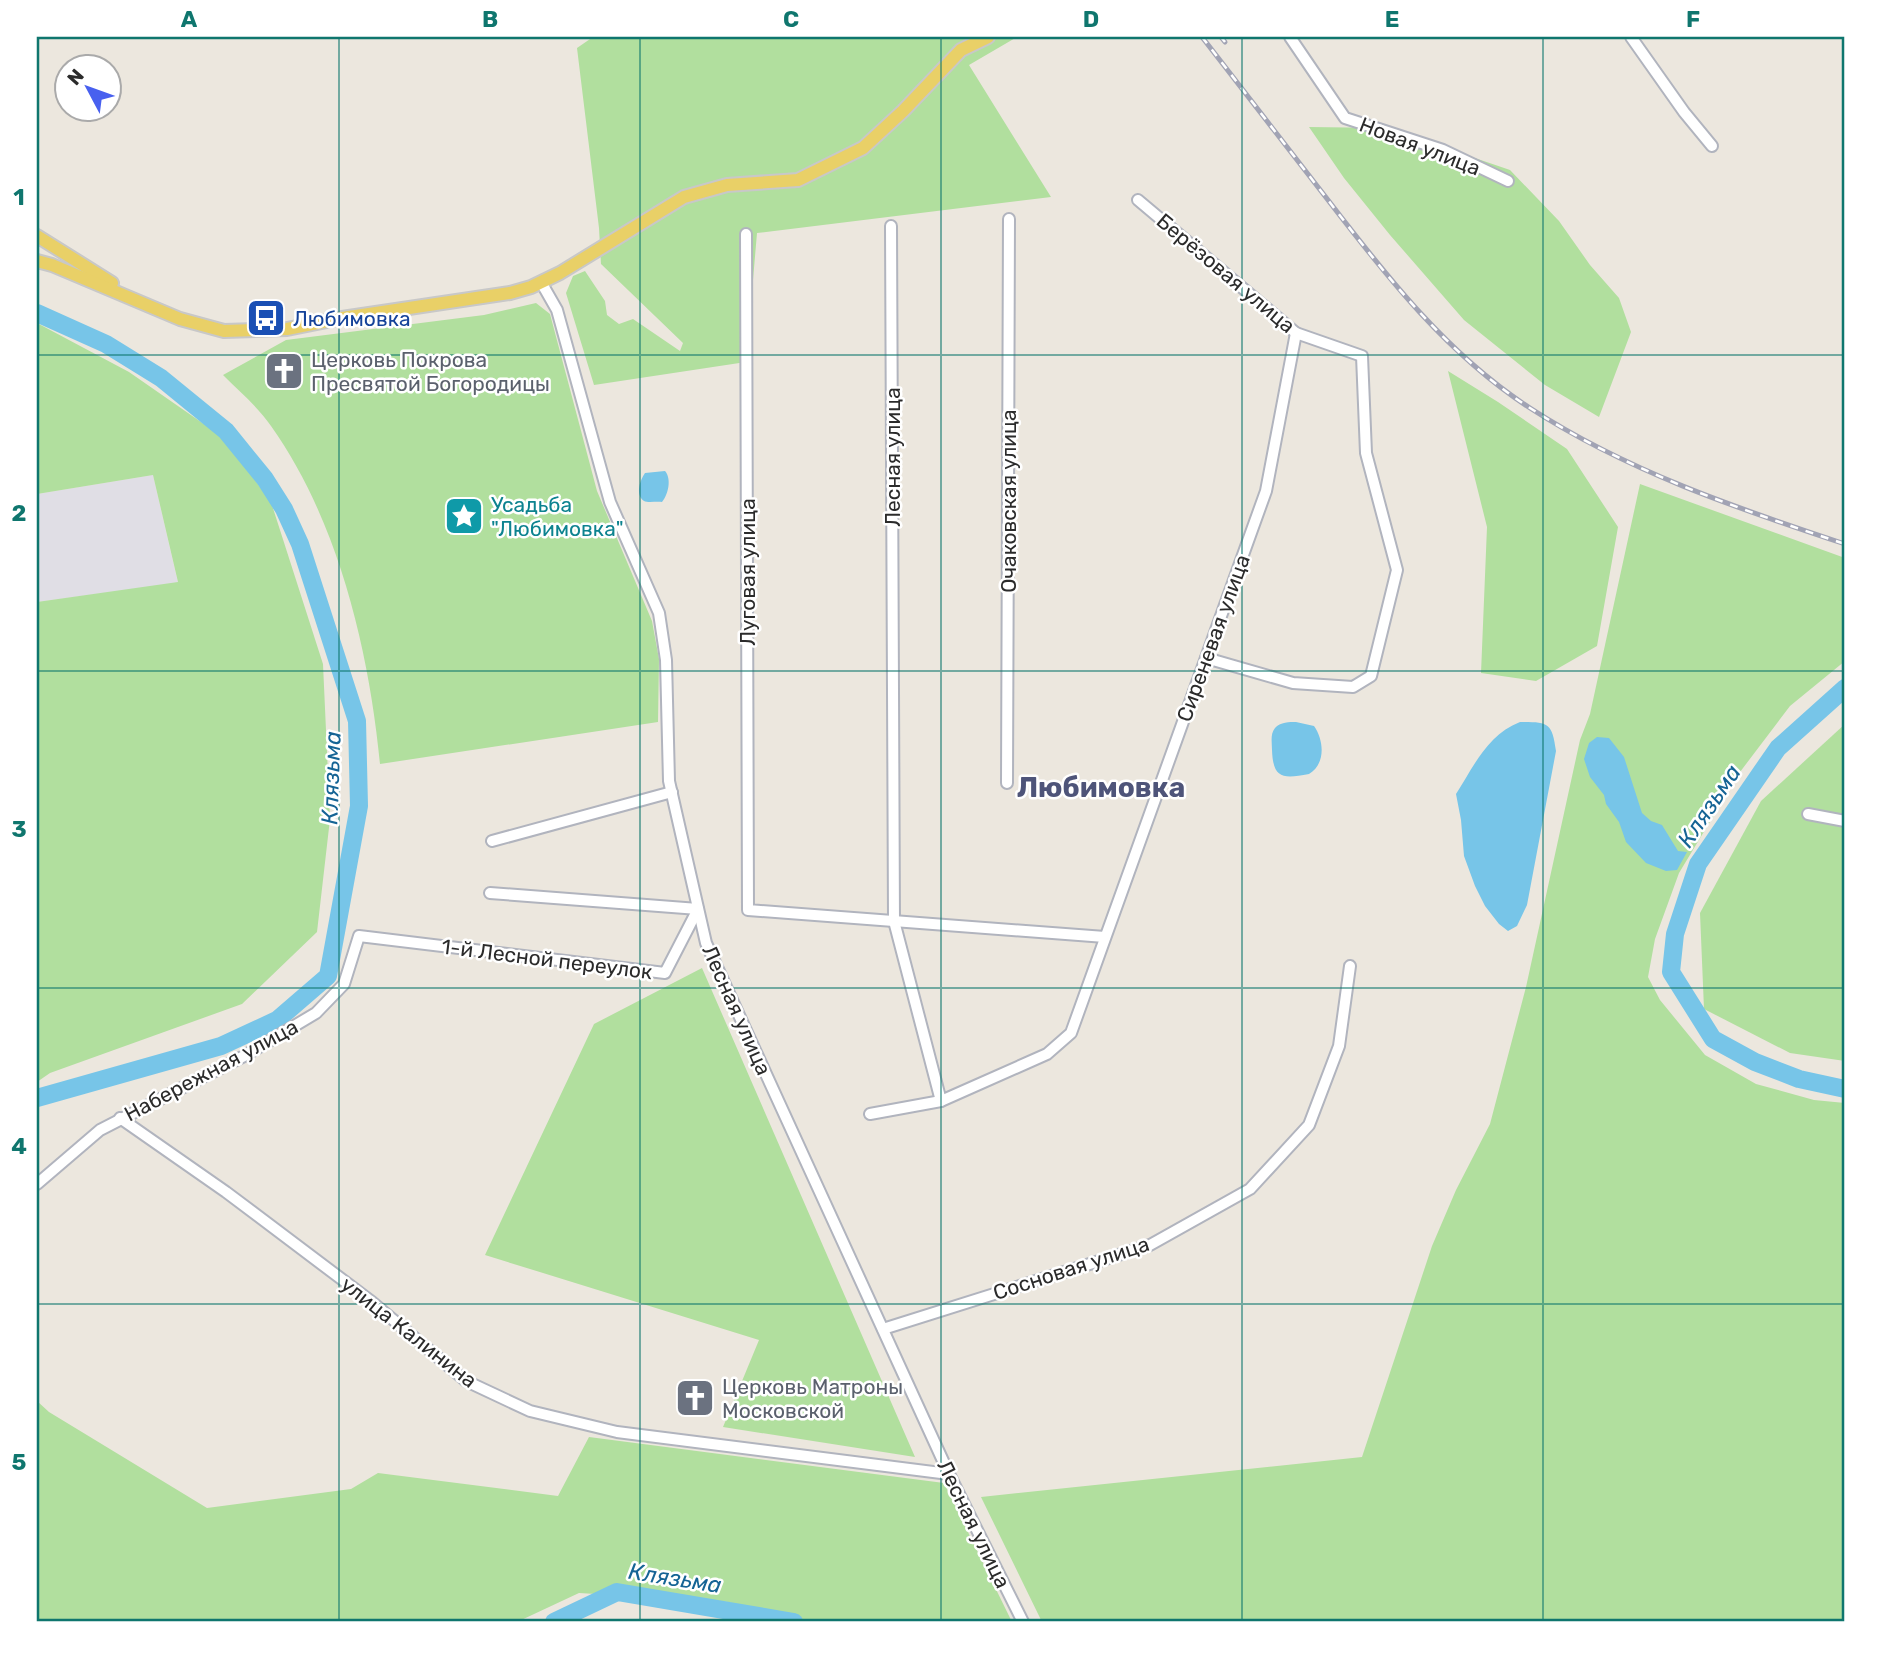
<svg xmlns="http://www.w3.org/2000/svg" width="1882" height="1659" font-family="Rubik,sans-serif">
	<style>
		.industrial { fill: #e0dee5 }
		.green { fill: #b1df9e }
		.water { fill: #77c5e8 }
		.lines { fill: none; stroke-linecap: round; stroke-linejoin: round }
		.river { stroke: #77c5e8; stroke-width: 18 }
		.minor-casing { stroke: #b1b4be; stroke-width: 14 }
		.major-casing { stroke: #c8c8c8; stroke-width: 16 }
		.minor { stroke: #fff; stroke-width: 10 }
		.major { stroke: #e9d067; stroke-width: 12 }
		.rail-casing { stroke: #a1a3b4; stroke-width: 5 }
		.rail { stroke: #fff; stroke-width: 2.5; stroke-dasharray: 8; stroke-linecap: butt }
		.grid { fill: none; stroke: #0f766e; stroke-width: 2; stroke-opacity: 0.55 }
		.labels { text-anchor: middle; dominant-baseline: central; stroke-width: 5; stroke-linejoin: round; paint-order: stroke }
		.street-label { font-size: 21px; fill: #2b2b2b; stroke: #fff }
		.transit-label { font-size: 21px; fill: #164399; stroke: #fff; text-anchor: start }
		.worship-label { font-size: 21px; fill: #5b616d; stroke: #fff; text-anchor: start }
		.culture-label { font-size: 21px; fill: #0d838f; stroke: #fff; text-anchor: start }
		.water-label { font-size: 23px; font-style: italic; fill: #156495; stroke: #fff }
		.district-label { font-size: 28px; font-weight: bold; fill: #4e5479; stroke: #fff }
		.neatline { fill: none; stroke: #0f766e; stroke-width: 2.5 }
		.grid-label { font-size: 23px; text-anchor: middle; font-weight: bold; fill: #0f766e }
	</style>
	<rect width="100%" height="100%" fill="#ece7de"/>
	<!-- industrial -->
	<polygon class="industrial" points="153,475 178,583 37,602 37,494"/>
	<!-- green -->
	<g class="green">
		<polygon points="593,37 1017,37 969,65 1051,197 757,233 746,362 594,385 566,293 573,276 585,271 605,301 607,315 619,324 633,319 680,351 683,343 601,264 599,228 577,48"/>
		<polygon points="1309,127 1387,128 1510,170 1559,221 1590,265 1619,298 1631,332 1599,417 1545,385 1464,320 1390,235 1344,178"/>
		<path d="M 536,303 L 550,314 L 597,491 L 652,621 L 659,659 L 658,722 L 380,764 C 369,650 338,520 271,426 C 258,407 239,391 223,375 L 286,340 L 484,315 Z"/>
		<polygon points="37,323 129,372 224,438 271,502 323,664 330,819 317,932 242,1004 50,1073 37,1082 37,602 178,582 153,475 37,494"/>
		<polygon points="1448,371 1498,402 1567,449 1618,527 1597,646 1536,681 1481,673 1487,527"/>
		<polygon points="1640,484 1845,558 1845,661 1790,706 1740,772 1679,873 1655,939 1648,977 1660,1000 1705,1055 1756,1084 1814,1100 1845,1103 1845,1622 1042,1622 981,1497 1362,1457 1432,1246 1456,1190 1490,1124 1526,987 1580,740 1590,714"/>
		<polygon points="1845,724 1845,1061 1790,1053 1704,1009 1700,913 1761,801"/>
		<polygon points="702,968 915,1457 723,1427 759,1340 485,1255 594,1024"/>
		<polygon points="37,1401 49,1412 207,1508 351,1489 378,1473 558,1496 589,1437 944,1483 1012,1622 808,1622 728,1602 579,1593 517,1622 37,1622"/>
	</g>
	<!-- water -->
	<g class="water">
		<path d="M 665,471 C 672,479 668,495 662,502 C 657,501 648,503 644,501 C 635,495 640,480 645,473 Z"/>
		<path d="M 1296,722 L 1314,726 C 1324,740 1326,764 1309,774 C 1283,779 1273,779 1272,750 C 1272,743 1270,734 1275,728 C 1280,722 1290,722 1296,722 Z"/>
		<path d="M 1520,722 C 1548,722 1552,722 1556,751 L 1527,905 L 1517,926 L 1508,931 L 1499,924 L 1485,906 L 1475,886 L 1464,856 L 1461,820 L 1456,794 C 1474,766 1487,735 1520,722 Z"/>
		<polygon points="1597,737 1609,738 1624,757 1642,813 1651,821 1662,825 1678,851 1687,852 1677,870 1666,871 1646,863 1626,842 1619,822 1606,804 1604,795 1590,777 1584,759 1589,743"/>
	</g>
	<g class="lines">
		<!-- river -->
		<g class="river">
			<polyline points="37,313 106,344 161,378 226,431 265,479 284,509 300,544 357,721 359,806 328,976 277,1020 221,1046 37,1098"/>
			<polyline points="1845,688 1778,748 1698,864 1675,934 1671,972 1713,1039 1755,1062 1799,1079 1845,1089"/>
			<polyline points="554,1622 617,1592 794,1622"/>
		</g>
		<!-- minor casing -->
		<g class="minor-casing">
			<g id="minor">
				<polyline points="1290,37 1345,118 1443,150 1508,181"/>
				<polyline points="1631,37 1684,112 1712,146"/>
				<polyline points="1138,200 1296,333 1362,356 1366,453 1397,570 1371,676 1353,687 1293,683 1206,658"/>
				<polyline points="891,226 894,921 941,1101"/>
				<polyline points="746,234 748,910 1105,937"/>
				<polyline points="541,282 557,310 610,502 659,613 666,660 669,781 706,943 949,1474 1023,1622"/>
				<polyline points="1007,783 1009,219"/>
				<polyline points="1808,814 1845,821"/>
				<polyline points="492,841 672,792"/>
				<polyline points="870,1114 941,1101 1047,1054 1071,1033 1266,491 1296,333"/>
				<polyline points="120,1118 226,1192 372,1302 466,1381 530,1411 617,1432 949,1474"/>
				<polyline points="37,1184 100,1130 244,1056 316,1013 344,984 359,936 665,973 698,909 490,893"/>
				<polyline points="883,1329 1150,1245 1250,1189 1309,1125 1339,1046 1350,966"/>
			</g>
		</g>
		<!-- major casing -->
		<g class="major-casing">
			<g id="major">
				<polyline points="37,236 112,283"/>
				<polyline points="37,261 52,265 180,319 224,331 287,329 342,318 510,293 531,287 560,273 684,197 727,185 798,180 863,148 903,111 961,50 988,37"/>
			</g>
		</g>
		<!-- minor -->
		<use href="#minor" class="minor"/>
		<!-- major -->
		<use href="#major" class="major"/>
		<!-- rail casing -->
		<g class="rail-casing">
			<g id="rail">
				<path d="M 1202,37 C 1244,91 1286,146 1328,200 C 1387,277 1448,355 1530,408 C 1627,471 1736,508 1845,544"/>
				<polyline points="1221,37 1225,42"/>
			</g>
		</g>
		<!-- rail -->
		<use href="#rail" class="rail"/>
	</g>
	<!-- grid -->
	<path class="grid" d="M 339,37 L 339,1622M 640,37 L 640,1622M 941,37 L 941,1622M 1242,37 L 1242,1622M 1543,37 L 1543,1622M 37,355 L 1845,355M 37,671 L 1845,671M 37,988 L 1845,988M 37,1304 L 1845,1304"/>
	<!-- icons -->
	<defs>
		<g id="bus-square" transform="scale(2.0125)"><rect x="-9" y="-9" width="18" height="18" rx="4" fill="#1a4fb4" stroke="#fff"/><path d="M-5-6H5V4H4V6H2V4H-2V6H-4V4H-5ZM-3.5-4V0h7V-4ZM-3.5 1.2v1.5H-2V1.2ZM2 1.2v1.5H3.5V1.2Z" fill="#fff"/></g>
		<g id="church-square" transform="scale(2.0125)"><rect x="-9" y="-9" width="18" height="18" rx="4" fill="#6b7280" stroke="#fff"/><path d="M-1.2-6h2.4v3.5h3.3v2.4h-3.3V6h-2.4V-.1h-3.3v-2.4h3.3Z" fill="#fff"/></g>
		<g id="sight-square" transform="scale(2.0125)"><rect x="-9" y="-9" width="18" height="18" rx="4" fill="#0f9aa8" stroke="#fff"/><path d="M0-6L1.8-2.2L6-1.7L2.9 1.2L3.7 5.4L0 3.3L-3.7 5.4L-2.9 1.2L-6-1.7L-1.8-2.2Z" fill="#fff"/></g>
	</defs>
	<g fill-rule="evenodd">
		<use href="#bus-square" x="266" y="318"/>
		<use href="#church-square" x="284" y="371"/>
		<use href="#sight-square" x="464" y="516"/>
		<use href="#church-square" x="695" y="1398"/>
	</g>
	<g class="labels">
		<!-- street labels -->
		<g class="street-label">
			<text transform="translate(1420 146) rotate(21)">Новая улица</text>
			<text transform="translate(1226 273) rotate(40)">Берёзовая улица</text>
			<text transform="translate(892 457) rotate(-90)">Лесная улица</text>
			<text transform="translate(1008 501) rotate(-90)">Очаковская улица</text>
			<text transform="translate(747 572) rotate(-90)">Луговая улица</text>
			<text transform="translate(1213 638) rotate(-70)">Сиреневая улица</text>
			<text transform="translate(547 959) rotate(7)">1-й Лесной переулок</text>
			<text transform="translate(737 1010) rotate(66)">Лесная улица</text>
			<text transform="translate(211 1070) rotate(-28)">Набережная улица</text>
			<text transform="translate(1071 1268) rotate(-18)">Сосновая улица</text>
			<text transform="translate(409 1332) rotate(38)">улица Калинина</text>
			<text transform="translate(974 1524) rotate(64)">Лесная улица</text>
		</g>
		<!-- transit labels -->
		<g class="transit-label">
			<text x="293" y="318">Любимовка</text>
		</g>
		<!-- worship labels -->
		<g class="worship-label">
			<text x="311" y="359">Церковь Покрова<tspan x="311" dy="24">Пресвятой Богородицы</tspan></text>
			<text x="722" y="1386">Церковь Матроны<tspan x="722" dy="24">Московской</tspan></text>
		</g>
		<!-- culture labels -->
		<g class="culture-label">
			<text x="491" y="504">Усадьба<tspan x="491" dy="24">"Любимовка"</tspan></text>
		</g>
		<!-- water labels -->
		<g class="water-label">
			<text transform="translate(331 778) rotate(-88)">Клязьма</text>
			<text transform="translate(1709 806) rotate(-56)">Клязьма</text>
			<text transform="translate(675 1578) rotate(9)">Клязьма</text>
		</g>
		<!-- district labels -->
		<g class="district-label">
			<text x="1101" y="787">Любимовка</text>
		</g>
	</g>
	<!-- border -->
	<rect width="1882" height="1659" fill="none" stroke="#ffffff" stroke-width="77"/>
	<!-- north arrow -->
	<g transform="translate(88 88) rotate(311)"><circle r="33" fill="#ffffff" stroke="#aaaaaa" stroke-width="2"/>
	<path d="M0-5L12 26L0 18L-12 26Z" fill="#4860ef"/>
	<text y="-10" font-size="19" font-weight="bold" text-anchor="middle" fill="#2b2b2b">N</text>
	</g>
	<rect x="38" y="38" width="1805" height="1582" class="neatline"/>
	<g class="grid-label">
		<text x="189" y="27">A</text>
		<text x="490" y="27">B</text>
		<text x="791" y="27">C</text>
		<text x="1091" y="27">D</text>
		<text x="1392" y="27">E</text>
		<text x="1693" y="27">F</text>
		<text x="19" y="205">1</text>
		<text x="19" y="521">2</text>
		<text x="19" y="837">3</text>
		<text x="19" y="1154">4</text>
		<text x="19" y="1470">5</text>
	</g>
</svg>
